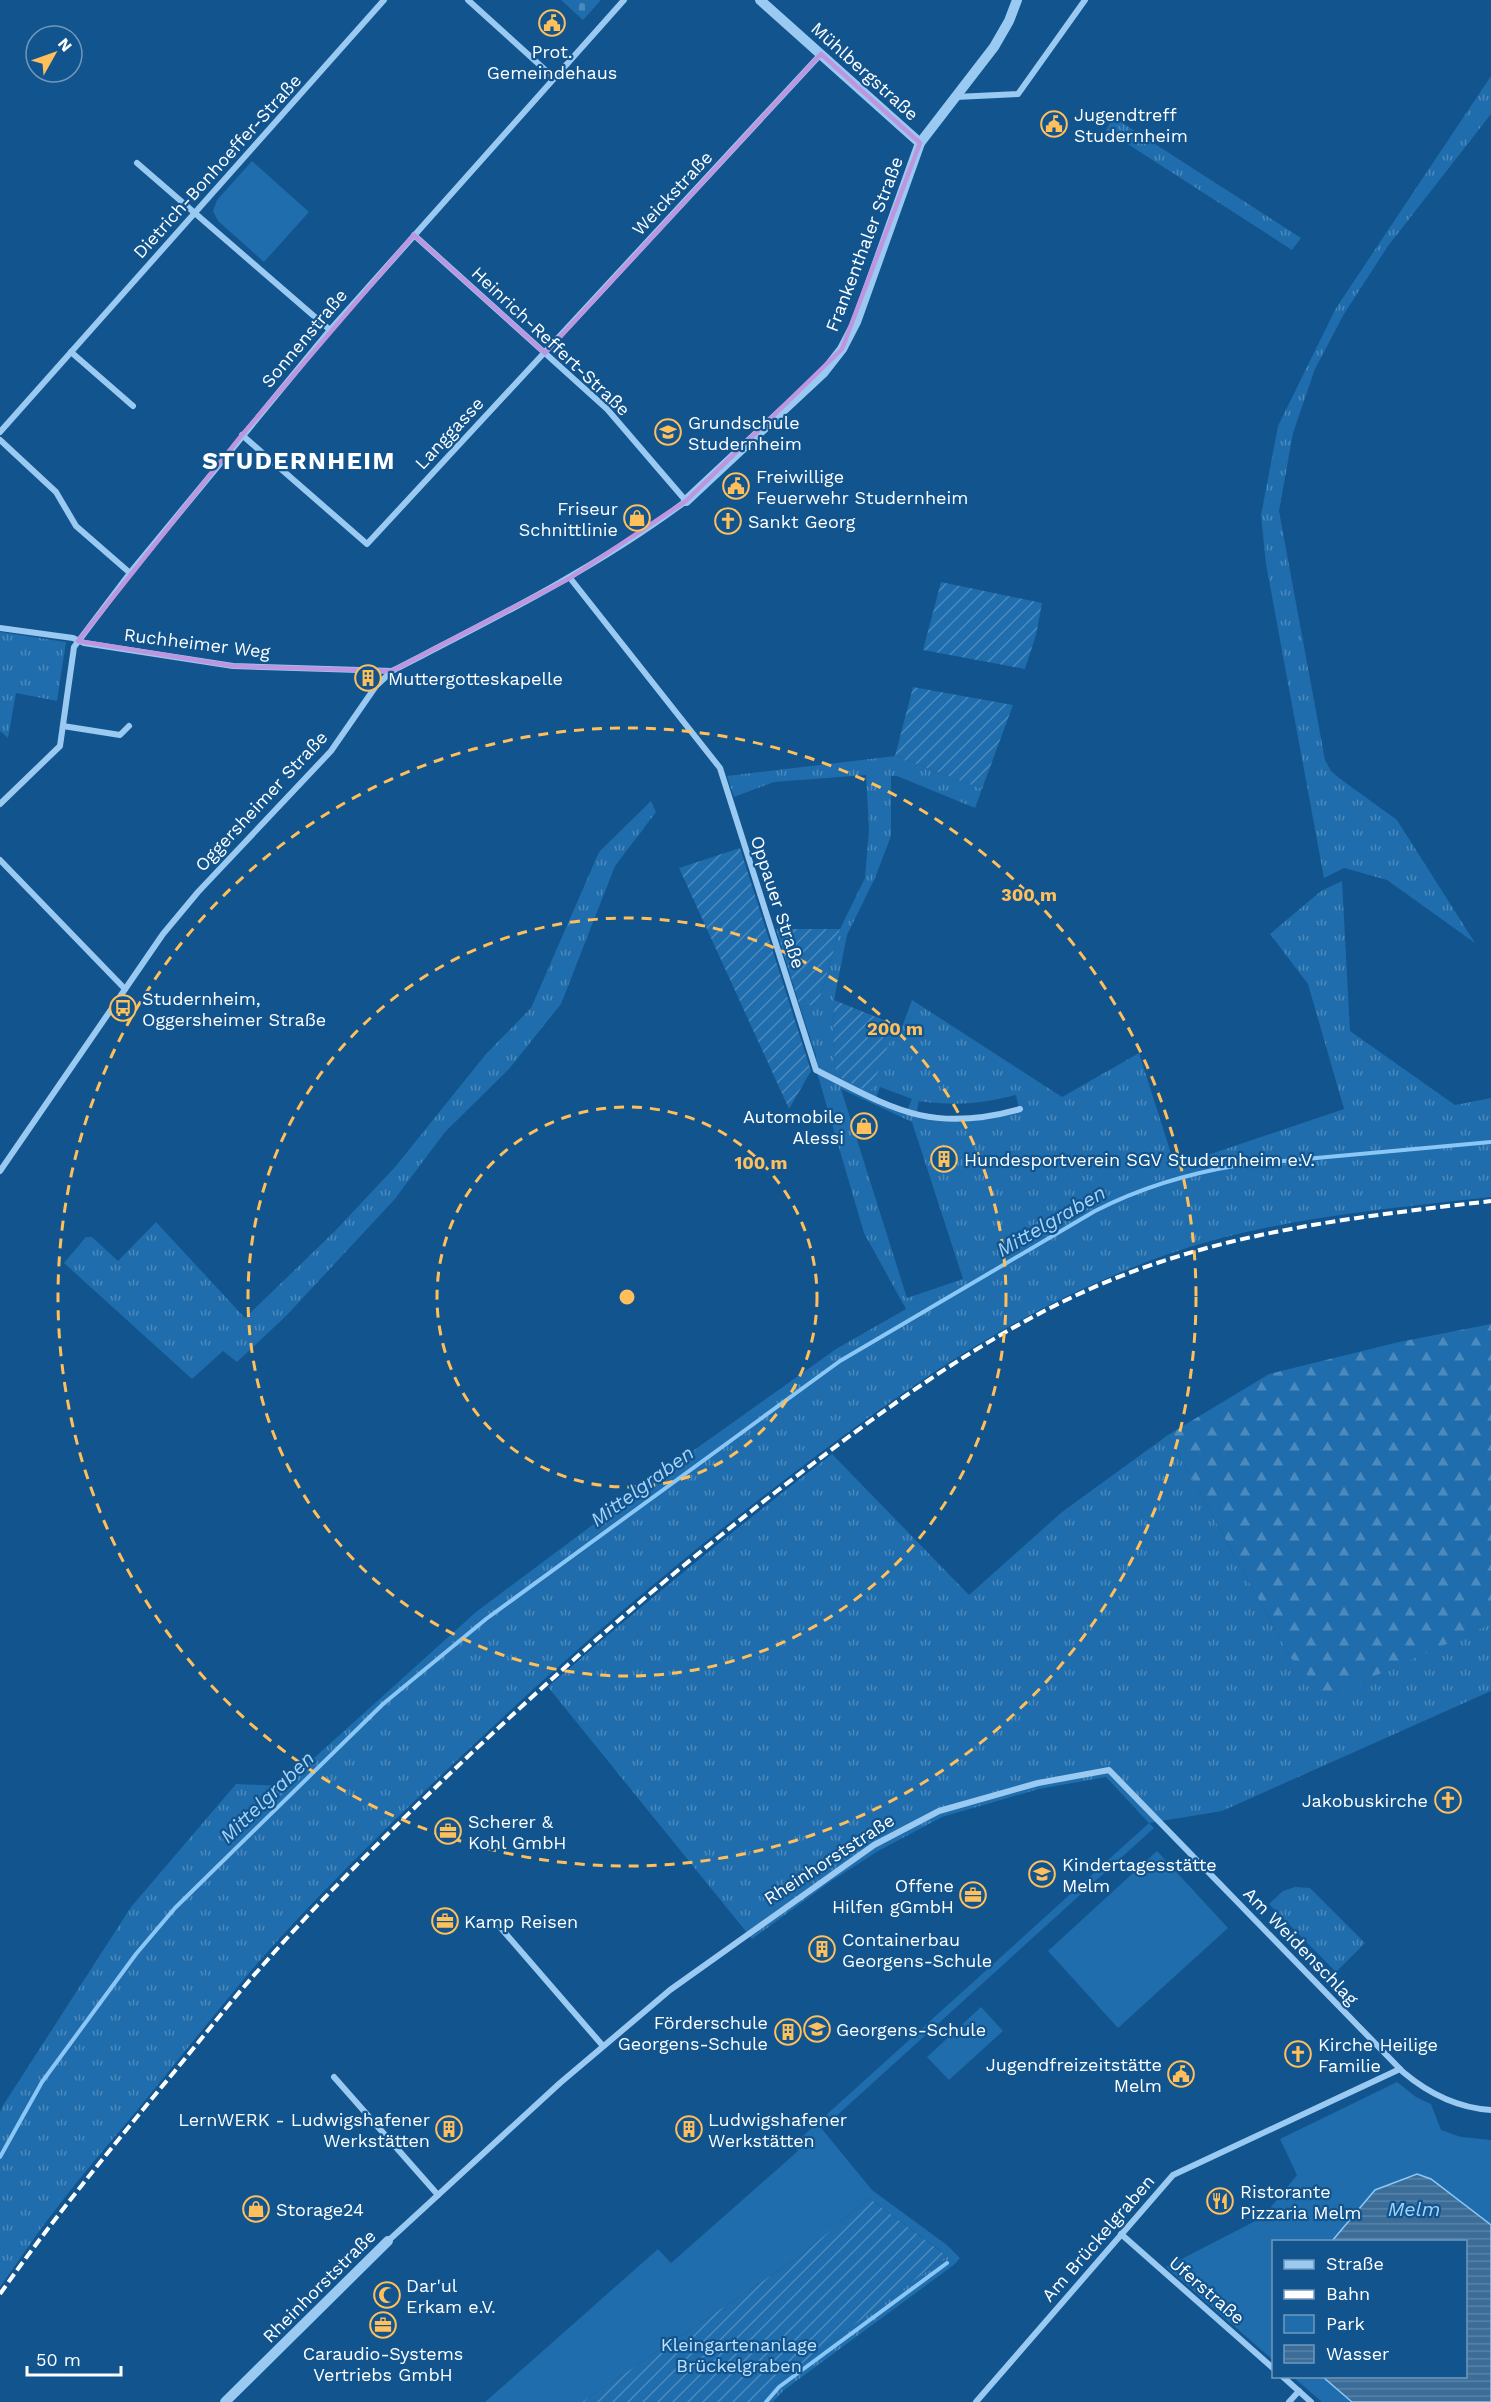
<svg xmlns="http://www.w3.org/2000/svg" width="1491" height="2402" font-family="'Work Sans',sans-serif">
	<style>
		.grass { fill: url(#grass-tufts); fill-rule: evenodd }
		.forest { fill: url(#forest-firs) }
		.cemetery { fill: url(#cemetery-stones) }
		.park { fill: #1f6dac }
		.garden { fill: url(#garden-furrows) }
		.water { fill: url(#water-rules); stroke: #8bc7f6; stroke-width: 1.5 }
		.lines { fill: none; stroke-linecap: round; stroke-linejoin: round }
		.stream { stroke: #8bc7f6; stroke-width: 4 }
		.minor { stroke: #9acaf2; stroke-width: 6 }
		.tertiary { stroke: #9acaf2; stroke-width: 10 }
		.rail { stroke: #fff; stroke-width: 4; stroke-dasharray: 10 4.5; stroke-linecap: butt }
		.marked { fill: none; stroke: #bd96df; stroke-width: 4.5; stroke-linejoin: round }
		.ring { fill: none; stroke: #ffbf5b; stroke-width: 3; stroke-dasharray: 10 8 }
		.labels { text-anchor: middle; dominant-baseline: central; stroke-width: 4.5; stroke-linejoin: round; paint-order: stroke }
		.poi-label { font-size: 18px; fill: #fff; stroke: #11548e; text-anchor: start }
		.street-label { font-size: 18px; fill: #fff; stroke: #11548e }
		.park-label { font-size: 18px; fill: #c1e2fd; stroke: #11548e }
		.water-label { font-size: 20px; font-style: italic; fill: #a5d4f9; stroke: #11548e }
		.district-label { font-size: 24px; font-weight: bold; letter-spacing: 1.5px; fill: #fff; stroke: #11548e }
		.centre { fill: #ffbf5b; stroke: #11548e; stroke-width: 3 }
		.ring-label { font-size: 18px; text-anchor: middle; font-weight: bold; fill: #ffbf5b; stroke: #11548e; stroke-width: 4.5; stroke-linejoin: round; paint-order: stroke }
	</style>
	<defs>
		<pattern id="grass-tufts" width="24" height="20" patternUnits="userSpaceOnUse" patternTransform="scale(1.5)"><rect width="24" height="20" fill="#1f6dac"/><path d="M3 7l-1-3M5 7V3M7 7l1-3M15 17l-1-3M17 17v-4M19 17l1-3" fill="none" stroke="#4c8abd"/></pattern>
		<pattern id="forest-firs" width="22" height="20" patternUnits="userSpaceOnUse" patternTransform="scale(1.5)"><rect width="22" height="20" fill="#1f6dac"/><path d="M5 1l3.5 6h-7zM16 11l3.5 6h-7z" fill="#4c8abd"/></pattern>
		<pattern id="cemetery-stones" width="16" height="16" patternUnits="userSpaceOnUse" patternTransform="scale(1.5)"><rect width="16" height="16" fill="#1f6dac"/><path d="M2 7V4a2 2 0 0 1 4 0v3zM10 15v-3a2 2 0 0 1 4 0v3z" fill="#4c8abd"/></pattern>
		<pattern id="garden-furrows" width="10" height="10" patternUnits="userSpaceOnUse" patternTransform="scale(1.5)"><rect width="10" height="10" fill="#1f6dac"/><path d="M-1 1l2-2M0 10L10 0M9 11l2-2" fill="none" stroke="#4c8abd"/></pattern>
		<pattern id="water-rules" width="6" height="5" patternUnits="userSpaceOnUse" patternTransform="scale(1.5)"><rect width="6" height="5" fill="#3c6d98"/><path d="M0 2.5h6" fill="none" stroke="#5983a7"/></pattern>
	</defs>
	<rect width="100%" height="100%" fill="#11548e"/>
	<!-- grass -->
	<g class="grass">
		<polygon points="1491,76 1491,114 1388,246 1344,314 1315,369 1293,433 1279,511 1325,760 1331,771 1339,778 1397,820 1475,943 1387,880 1344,868 1324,878 1266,564 1261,515 1278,426 1336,308"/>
		<polygon points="1113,117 1301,238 1292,250 1106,130"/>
		<polygon points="0,632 66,642 57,701 16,693 8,738 0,731"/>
		<path d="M 895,756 L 982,789 L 975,808 L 897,776 L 891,776 L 891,836 L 875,878 L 847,935 L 834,1000 L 833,1037 L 836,1075 L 870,1092 L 896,1025 L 902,1027 L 912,1000 L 1062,1097 L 1139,1053 L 1175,1166 L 1344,1109 L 1308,984 L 1270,934 L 1321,891 L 1342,881 L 1350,1031 L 1455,1105 L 1491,1098 L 1491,1197 C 1374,1210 1255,1220 1144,1263 C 1000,1318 891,1399 770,1491 C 650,1583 538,1682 430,1786 C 370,1844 311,1902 256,1965 C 221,2006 187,2049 153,2091 C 121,2130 87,2168 56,2209 C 36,2234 19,2261 0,2287 L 0,2112 L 4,2104 L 131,1907 L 236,1784 L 283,1786 L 476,1612 L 666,1470 L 836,1349 L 906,1309 L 864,1233 L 818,1076 L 816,1056 L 800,1007 L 818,1004 L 840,929 L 865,878 L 869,829 L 866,775 L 774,782 L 734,797 L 727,776 ZM 880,1087 L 912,1099 L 906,1113 L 875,1100 ZM 841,1089 L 912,1122 L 963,1279 L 907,1298 ZM 1016,1095 L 1019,1109 L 949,1120 L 916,1115 L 919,1101 C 954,1106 981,1104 1016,1095 Z"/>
		<polygon points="651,801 656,812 615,866 561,1004 509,1069 445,1132 394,1200 286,1316 237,1362 223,1351 192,1379 64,1263 86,1237 92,1237 118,1261 156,1222 245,1318 335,1231 395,1167 486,1054 531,1008 599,852"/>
		<path d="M 1168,1435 L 1291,1658 L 1491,1623 L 1491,1691 L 1222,1811 L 1149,1823 L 1106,1777 L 1039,1789 L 942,1817 L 878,1851 L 830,1882 L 752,1939 L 548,1687 C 640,1606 735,1529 832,1454 L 969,1595 L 1062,1512 Z"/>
		<polygon points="1295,1887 1310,1888 1365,1943 1336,1972 1269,1904 1283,1891"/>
		<polygon points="947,2256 955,2264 784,2390 773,2402 759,2402 775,2384"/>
	</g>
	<!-- forest -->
	<polygon class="forest" points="1491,1324 1491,1624 1328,1697 1291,1658 1168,1435 1269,1374 1399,1342"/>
	<!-- cemetery -->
	<polygon class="cemetery" points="561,0 601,0 583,20"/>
	<!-- park -->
	<g class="park">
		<polygon points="252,161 309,212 264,262 218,221 213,211 217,200"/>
		<polygon points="1149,1823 1154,1828 822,2129 872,2190 947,2245 960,2258 955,2264 942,2252 869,2198 800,2256 582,2402 485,2402 658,2249 671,2263 798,2151 793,2145"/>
		<polygon points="1157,1851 1228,1928 1118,2028 1048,1951"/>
		<polygon points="981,2007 1003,2031 949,2080 927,2057"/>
		<polygon points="1397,2082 1416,2097 1431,2104 1441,2130 1461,2137 1491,2140 1491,2402 1322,2402 1293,2377 1466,2376 1466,2242 1274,2242 1273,2360 1166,2267 1263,2217 1297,2175 1280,2139"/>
	</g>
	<!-- garden -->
	<g class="garden">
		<polygon points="941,582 1042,603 1036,635 1025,669 923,650"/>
		<polygon points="913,687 1013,705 982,789 895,756"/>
		<polygon points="740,848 811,1071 789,1109 679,868"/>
		<polygon points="776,929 840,929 818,1004 800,1007"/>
		<polygon points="834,1000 896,1025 870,1093 836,1075 833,1037"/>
		<polygon points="869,2198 947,2256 775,2384 759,2402 582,2402 800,2256"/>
	</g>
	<!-- water -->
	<polygon class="water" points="1417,2174 1431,2179 1491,2225 1491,2402 1352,2402 1323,2377 1466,2376 1466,2242 1332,2241 1375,2190"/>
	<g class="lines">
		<!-- stream -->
		<g class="stream">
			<path d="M 0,2157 L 42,2082 L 136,1954 L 175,1908 L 383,1704 L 486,1619 L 840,1361 L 1095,1211 C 1140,1188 1190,1173 1240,1165 L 1491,1142"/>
			<polyline points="766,2402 779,2387 947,2263"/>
		</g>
		<!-- minor -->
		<g class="minor">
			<polyline points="468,0 553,77"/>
			<polyline points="956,97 1018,94 1085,0"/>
			<polyline points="137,163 330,330"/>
			<polyline points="71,352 133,406"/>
			<polyline points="0,432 384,0"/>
			<polyline points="242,435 367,544 821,54"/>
			<polyline points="0,440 56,492 76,526 130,573"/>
			<path d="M 570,578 L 720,768 L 816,1070 C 893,1109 931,1134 1020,1109"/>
			<polyline points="0,628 73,638 84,643 233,666 392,671"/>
			<polyline points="63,726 120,735 129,726"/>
			<polyline points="0,804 60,746 74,647 130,573 330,330 624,0"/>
			<polyline points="0,860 125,989"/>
			<path d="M 0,1171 L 163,934 L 198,892 L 331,751 L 376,686 L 392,671 C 493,619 595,569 686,501 L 607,409 L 414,235"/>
			<polyline points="500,1927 603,2046"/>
			<polyline points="334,2077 438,2195"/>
			<polyline points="1121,2234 1274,2369"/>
			<path d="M 388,2241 L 560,2083 L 670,1990 L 874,1845 L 939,1811 L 1038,1783 L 1109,1770 L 1403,2072 C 1428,2093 1458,2108 1491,2110"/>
			<polyline points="1282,2376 1311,2402"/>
			<polyline points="976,2402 1173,2175 1400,2069"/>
			<polyline points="1289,2402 1299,2391"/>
		</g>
		<!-- tertiary -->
		<g class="tertiary">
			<polyline points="760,0 920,143"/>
			<polyline points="686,501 824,372 842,349 856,322 920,143 994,47 1009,21 1017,0"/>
			<polyline points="225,2402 388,2241"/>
		</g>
		<!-- rail -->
		<path class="rail" d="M 0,2294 C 50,2223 104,2157 159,2090 C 194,2049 227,2005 263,1965 C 318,1902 377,1844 437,1786 C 545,1682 658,1583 777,1491 C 879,1413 981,1336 1099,1285 C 1226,1231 1356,1217 1491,1201"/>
	</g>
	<!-- marked area -->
	<path class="marked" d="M 821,54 L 920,143 L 842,349 L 686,501 L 570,578 L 392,671 L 233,666 L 78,641 L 242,435 L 414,235 L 545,353 Z"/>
	<!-- distance rings -->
	<g class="ring">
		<circle cx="627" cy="1297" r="190"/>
		<circle cx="627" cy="1297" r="379"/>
		<circle cx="627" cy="1297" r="569"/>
	</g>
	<!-- icons -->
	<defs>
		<g id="civic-ring" transform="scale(1.35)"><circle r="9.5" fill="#11548e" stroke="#ffbf5b" stroke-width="1.5"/><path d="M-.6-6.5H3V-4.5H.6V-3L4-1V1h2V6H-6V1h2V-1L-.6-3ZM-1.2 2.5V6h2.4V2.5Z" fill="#ffbf5b"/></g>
		<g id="school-ring" transform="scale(1.35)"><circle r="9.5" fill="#11548e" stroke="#ffbf5b" stroke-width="1.5"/><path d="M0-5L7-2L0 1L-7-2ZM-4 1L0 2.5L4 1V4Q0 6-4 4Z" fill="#ffbf5b"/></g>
		<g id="shop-ring" transform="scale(1.35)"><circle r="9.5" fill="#11548e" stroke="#ffbf5b" stroke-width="1.5"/><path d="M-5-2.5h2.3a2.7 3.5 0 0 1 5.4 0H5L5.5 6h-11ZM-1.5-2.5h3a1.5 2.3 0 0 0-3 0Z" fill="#ffbf5b"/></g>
		<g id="church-ring" transform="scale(1.35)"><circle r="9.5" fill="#11548e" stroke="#ffbf5b" stroke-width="1.5"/><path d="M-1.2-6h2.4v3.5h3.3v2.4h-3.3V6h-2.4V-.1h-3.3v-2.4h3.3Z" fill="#ffbf5b"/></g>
		<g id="building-ring" transform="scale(1.35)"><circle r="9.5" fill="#11548e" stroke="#ffbf5b" stroke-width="1.5"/><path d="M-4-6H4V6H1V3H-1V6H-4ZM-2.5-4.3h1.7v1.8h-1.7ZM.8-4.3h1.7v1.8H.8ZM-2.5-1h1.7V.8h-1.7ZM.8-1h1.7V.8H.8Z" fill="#ffbf5b"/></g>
		<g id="bus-ring" transform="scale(1.35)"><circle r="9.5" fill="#11548e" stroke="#ffbf5b" stroke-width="1.5"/><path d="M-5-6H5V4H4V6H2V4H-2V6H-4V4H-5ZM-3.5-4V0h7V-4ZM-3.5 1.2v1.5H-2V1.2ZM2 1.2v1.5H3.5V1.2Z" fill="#ffbf5b"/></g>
		<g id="office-ring" transform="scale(1.35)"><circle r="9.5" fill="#11548e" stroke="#ffbf5b" stroke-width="1.5"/><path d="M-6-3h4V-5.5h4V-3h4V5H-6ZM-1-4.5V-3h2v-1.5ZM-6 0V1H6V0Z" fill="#ffbf5b"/></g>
		<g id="restaurant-ring" transform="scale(1.35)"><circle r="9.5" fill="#11548e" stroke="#ffbf5b" stroke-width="1.5"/><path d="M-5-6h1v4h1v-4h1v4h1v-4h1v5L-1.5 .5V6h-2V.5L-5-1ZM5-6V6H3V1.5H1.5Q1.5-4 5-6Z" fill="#ffbf5b"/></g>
		<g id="mosque-ring" transform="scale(1.35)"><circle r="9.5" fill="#11548e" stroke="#ffbf5b" stroke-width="1.5"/><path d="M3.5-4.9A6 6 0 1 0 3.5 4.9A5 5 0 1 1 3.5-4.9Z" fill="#ffbf5b"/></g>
	</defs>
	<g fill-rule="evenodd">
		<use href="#civic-ring" x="552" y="23"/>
		<use href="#civic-ring" x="1054" y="124"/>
		<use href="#school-ring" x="668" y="432"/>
		<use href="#civic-ring" x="736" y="486"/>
		<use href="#shop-ring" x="637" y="518"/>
		<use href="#church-ring" x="728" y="521"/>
		<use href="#building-ring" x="368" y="678"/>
		<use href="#bus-ring" x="123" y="1008"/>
		<use href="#shop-ring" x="864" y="1126"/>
		<use href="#building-ring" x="944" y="1159"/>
		<use href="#church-ring" x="1448" y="1800"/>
		<use href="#office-ring" x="448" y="1831"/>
		<use href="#school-ring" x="1042" y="1874"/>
		<use href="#office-ring" x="973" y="1895"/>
		<use href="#office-ring" x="445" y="1921"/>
		<use href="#building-ring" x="822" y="1949"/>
		<use href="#school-ring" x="817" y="2029"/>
		<use href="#building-ring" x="788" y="2032"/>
		<use href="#church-ring" x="1298" y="2054"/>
		<use href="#civic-ring" x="1181" y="2074"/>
		<use href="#building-ring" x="449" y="2129"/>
		<use href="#building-ring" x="689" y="2129"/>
		<use href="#restaurant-ring" x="1220" y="2201"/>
		<use href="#shop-ring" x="256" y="2209"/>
		<use href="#mosque-ring" x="387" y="2295"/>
		<use href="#office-ring" x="383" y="2325"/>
	</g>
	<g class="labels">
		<!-- poi labels -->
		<g class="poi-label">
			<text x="552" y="51" text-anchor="middle">Prot.<tspan x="552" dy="21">Gemeindehaus</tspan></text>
			<text x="1074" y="114">Jugendtreff<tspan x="1074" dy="21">Studernheim</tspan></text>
			<text x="688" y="422">Grundschule<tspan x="688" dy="21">Studernheim</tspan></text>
			<text x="756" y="476">Freiwillige<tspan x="756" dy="21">Feuerwehr Studernheim</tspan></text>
			<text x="618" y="508" text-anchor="end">Friseur<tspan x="618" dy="21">Schnittlinie</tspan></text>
			<text x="748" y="521">Sankt Georg</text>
			<text x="388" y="678">Muttergotteskapelle</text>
			<text x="142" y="998">Studernheim,<tspan x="142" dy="21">Oggersheimer Straße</tspan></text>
			<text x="844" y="1116" text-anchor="end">Automobile<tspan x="844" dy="21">Alessi</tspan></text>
			<text x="964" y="1159">Hundesportverein SGV Studernheim e.V.</text>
			<text x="1428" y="1800" text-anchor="end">Jakobuskirche</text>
			<text x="468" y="1821">Scherer &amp;<tspan x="468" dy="21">Kohl GmbH</tspan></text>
			<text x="1062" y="1864">Kindertagesstätte<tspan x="1062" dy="21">Melm</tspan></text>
			<text x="954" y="1885" text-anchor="end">Offene<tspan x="954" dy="21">Hilfen gGmbH</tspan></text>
			<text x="464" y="1921">Kamp Reisen</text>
			<text x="842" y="1939">Containerbau<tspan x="842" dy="21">Georgens-Schule</tspan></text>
			<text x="768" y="2022" text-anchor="end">Förderschule<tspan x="768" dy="21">Georgens-Schule</tspan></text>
			<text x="836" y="2029">Georgens-Schule</text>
			<text x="1318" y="2044">Kirche Heilige<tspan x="1318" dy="21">Familie</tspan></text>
			<text x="1162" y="2064" text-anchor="end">Jugendfreizeitstätte<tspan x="1162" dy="21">Melm</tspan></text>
			<text x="430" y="2119" text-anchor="end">LernWERK - Ludwigshafener<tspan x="430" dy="21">Werkstätten</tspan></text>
			<text x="708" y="2119">Ludwigshafener<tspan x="708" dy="21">Werkstätten</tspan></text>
			<text x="1240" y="2191">Ristorante<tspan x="1240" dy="21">Pizzaria Melm</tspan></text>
			<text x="276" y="2209">Storage24</text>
			<text x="406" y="2285">Dar'ul<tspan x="406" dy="21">Erkam e.V.</tspan></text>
			<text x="383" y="2353" text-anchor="middle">Caraudio-Systems<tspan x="383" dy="21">Vertriebs GmbH</tspan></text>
		</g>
		<!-- street labels -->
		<g class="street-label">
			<text transform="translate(865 71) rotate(42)">Mühlbergstraße</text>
			<text transform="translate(217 166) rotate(-48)">Dietrich-Bonhoeffer-Straße</text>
			<text transform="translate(672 193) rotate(-47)">Weickstraße</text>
			<text transform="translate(864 244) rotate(-69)">Frankenthaler Straße</text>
			<text transform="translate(304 338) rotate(-50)">Sonnenstraße</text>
			<text transform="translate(551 341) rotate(43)">Heinrich-Reffert-Straße</text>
			<text transform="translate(449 433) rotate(-47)">Langgasse</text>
			<text transform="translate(197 643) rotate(7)">Ruchheimer Weg</text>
			<text transform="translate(261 801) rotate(-47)">Oggersheimer Straße</text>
			<text transform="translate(778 902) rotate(72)">Oppauer Straße</text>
			<text transform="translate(829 1859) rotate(-33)">Rheinhorststraße</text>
			<text transform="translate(1301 1946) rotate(46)">Am Weidenschlag</text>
			<text transform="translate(1098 2238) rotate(-49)">Am Brückelgraben</text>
			<text transform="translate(319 2286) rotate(-45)">Rheinhorststraße</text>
			<text transform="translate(1207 2290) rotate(41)">Uferstraße</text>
		</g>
		<!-- park labels -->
		<g class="park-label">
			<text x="739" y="2344">Kleingartenanlage<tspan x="739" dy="21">Brückelgraben</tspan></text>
		</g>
		<!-- water labels -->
		<g class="water-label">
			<text transform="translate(1051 1221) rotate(-30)">Mittelgraben</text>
			<text transform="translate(642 1486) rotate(-36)">Mittelgraben</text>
			<text transform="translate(267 1797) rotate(-44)">Mittelgraben</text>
			<text x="1414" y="2209">Melm</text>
		</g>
		<!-- district labels -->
		<g class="district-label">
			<text x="299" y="461">STUDERNHEIM</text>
		</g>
	</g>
	<circle cx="627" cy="1297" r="9" class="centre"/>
	<g class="ring-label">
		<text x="1029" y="901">300 m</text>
		<text x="895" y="1035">200 m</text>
		<text x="761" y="1169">100 m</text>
	</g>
	<!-- legend -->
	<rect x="1272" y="2240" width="195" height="138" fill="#11548e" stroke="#7098bb" stroke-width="1.5"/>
	<rect x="1284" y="2260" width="30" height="9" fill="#9acaf2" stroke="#7098bb" stroke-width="1.5"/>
	<text x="1326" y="2270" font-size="18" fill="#ffffff">Straße</text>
	<rect x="1284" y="2290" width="30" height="9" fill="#ffffff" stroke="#7098bb" stroke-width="1.5"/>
	<text x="1326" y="2300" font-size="18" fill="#ffffff">Bahn</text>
	<rect x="1284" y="2315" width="30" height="18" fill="#1f6dac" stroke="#7098bb" stroke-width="1.5"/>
	<text x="1326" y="2330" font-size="18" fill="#ffffff">Park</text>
	<rect x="1284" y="2345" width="30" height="18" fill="url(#water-rules)" stroke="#7098bb" stroke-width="1.5"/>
	<text x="1326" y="2360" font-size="18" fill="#ffffff">Wasser</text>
	<!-- north arrow -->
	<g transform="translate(54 54) rotate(50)"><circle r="28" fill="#11548e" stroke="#7098bb" stroke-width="1.5"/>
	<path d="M0-4.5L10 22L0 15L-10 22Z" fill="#ffbf5b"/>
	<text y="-9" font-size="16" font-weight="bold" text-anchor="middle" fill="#ffffff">N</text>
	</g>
	<!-- scale -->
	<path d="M27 2366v9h94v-9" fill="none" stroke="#ffffff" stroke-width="3"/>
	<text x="36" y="2366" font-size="18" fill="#ffffff" stroke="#11548e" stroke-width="4.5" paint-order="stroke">50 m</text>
</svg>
